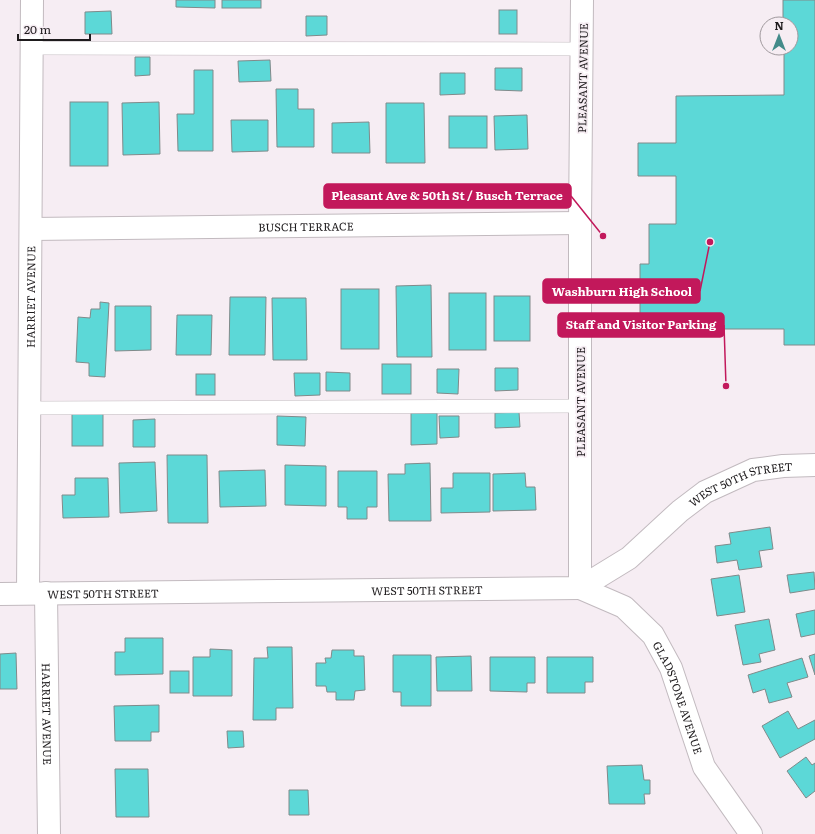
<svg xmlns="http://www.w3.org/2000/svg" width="815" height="834" font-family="Literata,serif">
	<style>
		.building { fill: #5cd8d7; stroke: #808a8a }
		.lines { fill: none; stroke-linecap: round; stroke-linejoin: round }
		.service-casing { stroke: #c2babf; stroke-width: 14 }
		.minor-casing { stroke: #c2babf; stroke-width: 24 }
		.tertiary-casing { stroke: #c2babf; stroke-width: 24 }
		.service { stroke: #fff; stroke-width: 13 }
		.minor { stroke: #fff; stroke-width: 22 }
		.tertiary { stroke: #fff; stroke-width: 22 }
		.labels { text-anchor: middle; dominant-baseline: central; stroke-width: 3.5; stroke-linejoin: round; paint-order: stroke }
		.street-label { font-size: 11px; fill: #1e1b1d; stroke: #f6edf3 }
		.leader { fill: none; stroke: #c2185b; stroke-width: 1.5 }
		.callout-dot { fill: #c2185b; stroke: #f6edf3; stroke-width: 1.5 }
		.callout { fill: #c2185b; stroke: #c2185b; stroke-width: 1.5 }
		.callout-label { font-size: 12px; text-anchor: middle; font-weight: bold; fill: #fff }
	</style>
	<rect width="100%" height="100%" fill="#f6edf3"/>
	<!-- building -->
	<g class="building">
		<polygon points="176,0 215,0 215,8 176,7"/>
		<rect x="222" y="0" width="39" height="8"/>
		<polygon points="783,0 815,0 815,345 784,345 784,329 640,329 640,264 649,264 649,224 676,224 676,176 638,176 638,143 676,143 676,96 784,95 784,48 791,48 791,24 783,24"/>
		<rect x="499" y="10" width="18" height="24"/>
		<polygon points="111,11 112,34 85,34 85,12"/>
		<polygon points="306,16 327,16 327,35 306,36"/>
		<polygon points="135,57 150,57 150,75 135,76"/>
		<polygon points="270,60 271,81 239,82 238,61"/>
		<polygon points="495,68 522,68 522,91 495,90"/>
		<polygon points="194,70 213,70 213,151 178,151 177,114 194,114"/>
		<polygon points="440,73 465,73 465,94 440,95"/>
		<polygon points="276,89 298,89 298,109 314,109 314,147 277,147"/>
		<rect x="70" y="102" width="38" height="64"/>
		<polygon points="159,102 160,154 123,155 122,103"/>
		<polygon points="386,103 424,103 425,163 386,163"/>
		<polygon points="527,115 528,149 495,150 494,116"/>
		<rect x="449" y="116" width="38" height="32"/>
		<polygon points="231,120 268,120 268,151 232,152"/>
		<polygon points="369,122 370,153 332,153 332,123"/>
		<polygon points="431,285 432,357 397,357 396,286"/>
		<rect x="341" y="289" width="38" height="60"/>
		<rect x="449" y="293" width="37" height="57"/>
		<rect x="494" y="296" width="36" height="45"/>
		<polygon points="230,297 266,297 265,355 229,355"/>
		<polygon points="272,298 306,298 307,360 273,360"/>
		<polygon points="100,302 109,303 105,377 89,376 89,363 76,362 78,317 90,318 91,309 100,309"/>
		<polygon points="115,306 151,306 151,350 115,351"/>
		<polygon points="177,315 212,315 211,355 176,355"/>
		<rect x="382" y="364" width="29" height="30"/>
		<polygon points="495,368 518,368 518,390 495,391"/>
		<polygon points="437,369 459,369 458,394 437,393"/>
		<polygon points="326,372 350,373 350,391 326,391"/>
		<polygon points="294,373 320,373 320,395 295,396"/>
		<rect x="196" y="374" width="19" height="21"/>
		<polygon points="519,412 520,427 495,428 495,413"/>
		<rect x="72" y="413" width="31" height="33"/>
		<polygon points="411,413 437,413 437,444 411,445"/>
		<polygon points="277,416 306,417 305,446 277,445"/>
		<polygon points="439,416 459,416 459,437 440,438"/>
		<polygon points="155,419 155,447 133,447 133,420"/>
		<polygon points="167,455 207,455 208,523 168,523"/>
		<polygon points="155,462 157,511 120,513 119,463"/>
		<polygon points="430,463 431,521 389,521 388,474 405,474 405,464"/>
		<polygon points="285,465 326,466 326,506 285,505"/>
		<polygon points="265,470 266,506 220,507 219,471"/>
		<polygon points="338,471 377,471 377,507 367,507 367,519 347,519 347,507 338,507"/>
		<polygon points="453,473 490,473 490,512 441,513 441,488 453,488"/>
		<polygon points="525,473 526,487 535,487 536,510 493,511 493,474"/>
		<polygon points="75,478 108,478 109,517 63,518 62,495 75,495"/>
		<polygon points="770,527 773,549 759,551 762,567 739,570 737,560 717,563 715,546 731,544 729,533"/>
		<polygon points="814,572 815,589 790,593 787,575"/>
		<polygon points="739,575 745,612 717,616 711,579"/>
		<polygon points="815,610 815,634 801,637 796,614"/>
		<polygon points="769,619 775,650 759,654 761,662 743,665 735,625"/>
		<polygon points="125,638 163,638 163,674 115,675 115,652 125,652"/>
		<polygon points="267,647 292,647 293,708 276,708 276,720 253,720 254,658 268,658"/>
		<polygon points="210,649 232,650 232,696 193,696 193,657 210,657"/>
		<polygon points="332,650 354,650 354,656 364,656 365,690 355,691 354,700 336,700 336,692 327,692 326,686 316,686 316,663 326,663 325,658 331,658"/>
		<polygon points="16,653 17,689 0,689 0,654"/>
		<polygon points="815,654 815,675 809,656"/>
		<polygon points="393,655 431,655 431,706 401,706 401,692 393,692"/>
		<polygon points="471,656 472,691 437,691 436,657"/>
		<polygon points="490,657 535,657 535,683 527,683 527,692 490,691"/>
		<polygon points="547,657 593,657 593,682 585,682 585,693 547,693"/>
		<polygon points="802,658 808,677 787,683 792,697 769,703 765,689 753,693 748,675"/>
		<rect x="170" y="671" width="19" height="22"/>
		<polygon points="159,705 159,732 151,732 151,741 115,741 114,706"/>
		<polygon points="788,711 798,729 815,720 815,739 780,758 762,726"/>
		<polygon points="227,731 243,731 244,747 228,748"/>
		<polygon points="806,757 812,765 815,763 815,791 806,798 787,771"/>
		<polygon points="642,765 644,780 650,780 650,794 644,794 645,804 609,804 607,766"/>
		<polygon points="115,769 148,769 149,817 116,817"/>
		<polygon points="289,790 308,790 309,815 289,815"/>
	</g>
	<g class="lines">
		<!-- service casing -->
		<g class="service-casing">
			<g id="service">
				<polyline points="32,48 582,49"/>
				<polyline points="30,408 580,406"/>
			</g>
		</g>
		<!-- minor casing -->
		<g class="minor-casing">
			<g id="minor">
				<path id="s1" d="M 582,0 L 580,223 L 580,588 L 624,607 L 653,635 L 671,668 L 704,767 L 751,834"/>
				<path id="s2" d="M 31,229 L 580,223"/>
				<path id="s3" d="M 28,593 L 32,0"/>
				<path id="s4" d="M 46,593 L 49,834"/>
			</g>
		</g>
		<!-- tertiary casing -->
		<g class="tertiary-casing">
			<g id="tertiary">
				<path id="s5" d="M 0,594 L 580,588 L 629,558 L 680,511 L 705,492 L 753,470 L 783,466 L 815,465"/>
			</g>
		</g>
		<!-- service -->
		<use href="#service" class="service"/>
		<!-- minor -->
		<use href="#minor" class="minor"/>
		<!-- tertiary -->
		<use href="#tertiary" class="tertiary"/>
	</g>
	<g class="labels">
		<!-- street labels -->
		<g class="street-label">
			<text transform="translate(582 78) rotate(-89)">PLEASANT AVENUE</text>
			<text stroke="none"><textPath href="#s2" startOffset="275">BUSCH TERRACE</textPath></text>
			<text stroke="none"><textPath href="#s3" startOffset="296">HARRIET AVENUE</textPath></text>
			<text transform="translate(580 402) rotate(-90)">PLEASANT AVENUE</text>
			<text stroke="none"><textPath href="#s5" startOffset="775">WEST 50TH STREET</textPath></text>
			<text stroke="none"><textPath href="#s5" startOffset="427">WEST 50TH STREET</textPath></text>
			<text stroke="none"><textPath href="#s5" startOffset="103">WEST 50TH STREET</textPath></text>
			<text stroke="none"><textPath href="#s1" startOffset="744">GLADSTONE AVENUE</textPath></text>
			<text stroke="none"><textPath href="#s4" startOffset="121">HARRIET AVENUE</textPath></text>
		</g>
	</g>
	<!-- callouts -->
	<path class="leader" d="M603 236L571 196M710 242L700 291M726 386L724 325"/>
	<g class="callout-dot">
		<circle cx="603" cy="236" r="4"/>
		<circle cx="710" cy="242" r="4"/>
		<circle cx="726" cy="386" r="4"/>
	</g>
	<g class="callout">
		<rect x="324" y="184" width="247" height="24" rx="4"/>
		<rect x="543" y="279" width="157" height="24" rx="4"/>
		<rect x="558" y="313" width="166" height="24" rx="4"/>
	</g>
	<g class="callout-label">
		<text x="447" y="200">Pleasant Ave &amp; 50th St / Busch Terrace</text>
		<text x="622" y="296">Washburn High School</text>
		<text x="641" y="329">Staff and Visitor Parking</text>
	</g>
	<!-- north arrow -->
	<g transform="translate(779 36)"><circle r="19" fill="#f6edf3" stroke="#a0999d"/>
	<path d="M0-3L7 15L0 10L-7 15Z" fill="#438b8a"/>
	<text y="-6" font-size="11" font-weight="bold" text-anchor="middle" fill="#1e1b1d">N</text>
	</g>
	<!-- scale -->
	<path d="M18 34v6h72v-6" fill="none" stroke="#1e1b1d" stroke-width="2"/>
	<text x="24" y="34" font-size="12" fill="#1e1b1d" stroke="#f6edf3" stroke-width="3" paint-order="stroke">20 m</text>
</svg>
